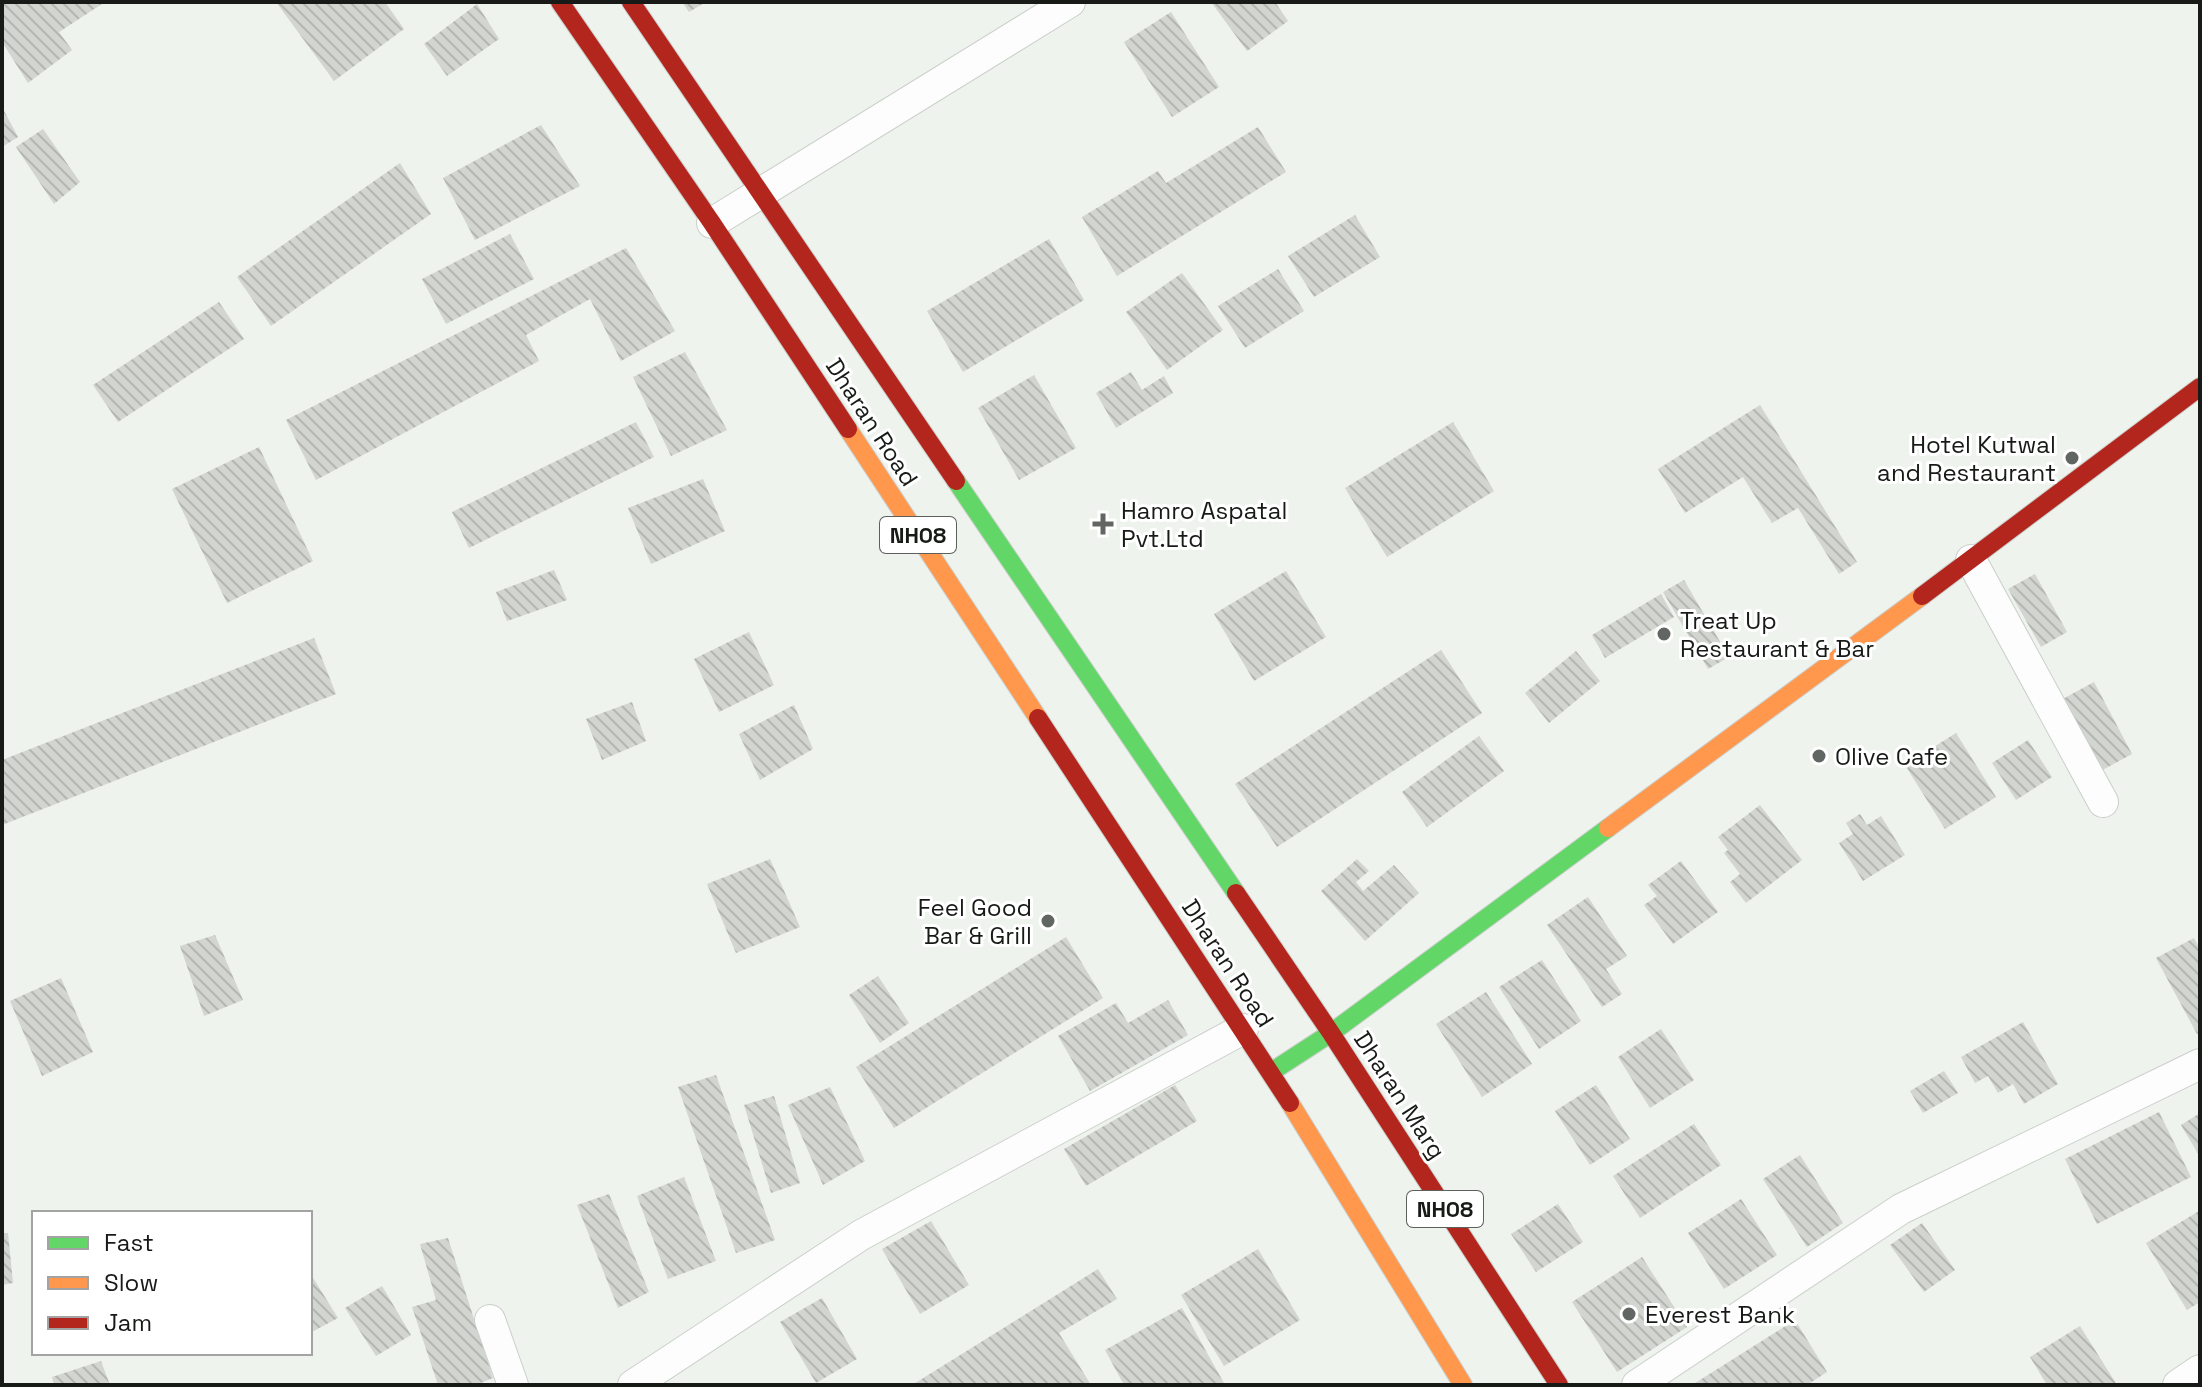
<svg xmlns="http://www.w3.org/2000/svg" width="2202" height="1387" font-family="'Space Grotesk',sans-serif">
	<style>
		.building { fill: url(#building-back-hatch) }
		.lines { fill: none; stroke-linecap: round; stroke-linejoin: round }
		.street-casing { stroke: #cbcfcb; stroke-width: 32 }
		.fast-casing { stroke: #cbcfcb; stroke-width: 20 }
		.slow-casing { stroke: #cbcfcb; stroke-width: 20 }
		.jam-casing { stroke: #cbcfcb; stroke-width: 20 }
		.street { stroke: #fcfdfc; stroke-width: 30 }
		.fast { stroke: #63d668; stroke-width: 18 }
		.slow { stroke: #ff974d; stroke-width: 18 }
		.jam { stroke: #b3261e; stroke-width: 18 }
		.poi-dot { fill: #626662; stroke: #fff; stroke-width: 3 }
		.labels { text-anchor: middle; dominant-baseline: central; stroke-width: 6; stroke-linejoin: round; paint-order: stroke }
		.shield { fill: #fff; stroke: #5d5f5d; stroke-width: 2 }
		.shield-label { font-size: 22px; font-weight: bold; fill: #171a17 }
		.street-label { font-size: 24px; fill: #171a17; stroke: #fff }
		.poi-label { font-size: 24px; fill: #171a17; stroke: #fff; text-anchor: start }
	</style>
	<defs>
		<pattern id="building-back-hatch" width="6" height="6" patternUnits="userSpaceOnUse" patternTransform="scale(2)"><rect width="6" height="6" fill="#d2d5d0"/><path d="M-1 5l2 2M0 0l6 6M5-1l2 2" fill="none" stroke="#b4b6b2"/></pattern>
	</defs>
	<rect width="100%" height="100%" fill="#eef3ee"/>
	<!-- building -->
	<g class="building">
		<polygon points="2,2 105,2 59,32 72,50 28,83 2,42"/>
		<polygon points="276,2 385,2 404,29 334,81"/>
		<polygon points="682,2 706,2 689,12"/>
		<polygon points="1211,2 1275,2 1288,21 1247,51"/>
		<polygon points="477,4 499,39 447,76 424,44"/>
		<polygon points="1171,12 1219,87 1172,117 1124,42"/>
		<polygon points="2,107 18,137 2,147"/>
		<polygon points="541,125 580,186 475,240 443,178"/>
		<polygon points="1258,127 1286,172 1117,276 1082,217 1158,171 1166,183"/>
		<polygon points="43,129 80,182 54,204 16,147"/>
		<polygon points="400,163 431,214 271,326 237,277"/>
		<polygon points="1355,215 1380,257 1314,297 1288,256"/>
		<polygon points="510,234 534,279 446,324 422,279"/>
		<polygon points="1049,239 1084,300 963,372 927,311"/>
		<polygon points="626,248 675,331 621,361 590,299 526,335 539,361 316,480 286,420"/>
		<polygon points="1278,269 1304,311 1245,348 1218,306"/>
		<polygon points="1182,273 1223,330 1167,370 1126,312"/>
		<polygon points="219,302 244,339 118,422 93,385"/>
		<polygon points="685,352 727,430 671,456 633,377"/>
		<polygon points="1131,372 1142,390 1164,376 1173,393 1116,428 1096,393"/>
		<polygon points="1034,375 1076,448 1019,480 978,408"/>
		<polygon points="1760,405 1857,562 1839,574 1798,508 1772,523 1743,477 1685,513 1658,469"/>
		<polygon points="636,422 654,457 469,548 452,512"/>
		<polygon points="1453,422 1494,491 1387,557 1345,488"/>
		<polygon points="259,447 313,561 227,603 172,489"/>
		<polygon points="703,479 725,531 651,564 628,508"/>
		<polygon points="554,570 567,600 507,621 496,592"/>
		<polygon points="1286,571 1326,637 1254,681 1214,614"/>
		<polygon points="2035,574 2067,632 2041,647 2008,589"/>
		<polygon points="1684,580 1729,657 1708,669 1663,592"/>
		<polygon points="1661,594 1674,617 1605,658 1592,635"/>
		<polygon points="749,632 774,685 719,712 694,659"/>
		<polygon points="314,638 336,694 2,825 2,760"/>
		<polygon points="1441,650 1482,713 1277,847 1235,784"/>
		<polygon points="1576,651 1600,681 1549,723 1525,693"/>
		<polygon points="2094,682 2132,754 2097,773 2059,701"/>
		<polygon points="632,702 646,741 602,760 586,719"/>
		<polygon points="794,705 813,749 760,780 739,734"/>
		<polygon points="1956,733 1996,797 1945,829 1905,765"/>
		<polygon points="1479,736 1504,771 1427,827 1402,792"/>
		<polygon points="2028,740 2052,777 2016,800 1992,763"/>
		<polygon points="1760,805 1802,860 1746,903 1730,882 1740,874 1724,853 1728,850 1718,837"/>
		<polygon points="1860,814 1867,825 1881,816 1905,855 1863,881 1839,843 1853,834 1846,823"/>
		<polygon points="770,859 800,927 736,953 707,884"/>
		<polygon points="1357,859 1369,871 1356,882 1363,891 1394,865 1419,893 1365,941 1321,891"/>
		<polygon points="1681,861 1718,912 1673,944 1644,905 1657,896 1648,885"/>
		<polygon points="1588,897 1627,956 1606,969 1622,994 1602,1007 1547,925"/>
		<polygon points="215,935 243,1000 204,1016 180,946"/>
		<polygon points="1066,937 1103,998 894,1128 856,1067"/>
		<polygon points="2194,938 2200,949 2200,1032 2197,1034 2156,958"/>
		<polygon points="1542,960 1581,1021 1539,1049 1499,987"/>
		<polygon points="878,976 909,1023 880,1043 849,995"/>
		<polygon points="61,978 93,1052 42,1076 10,1001"/>
		<polygon points="1486,992 1532,1064 1482,1097 1436,1024"/>
		<polygon points="1168,1000 1188,1035 1090,1091 1058,1036 1116,1003 1128,1023"/>
		<polygon points="2023,1022 2058,1084 2024,1104 2013,1084 1998,1093 1988,1076 1975,1083 1961,1057"/>
		<polygon points="1661,1029 1694,1080 1650,1108 1618,1057"/>
		<polygon points="1944,1071 1958,1093 1923,1113 1910,1091"/>
		<polygon points="716,1075 775,1240 736,1253 678,1087"/>
		<polygon points="1175,1085 1197,1121 1086,1186 1064,1149"/>
		<polygon points="1596,1085 1630,1139 1590,1165 1555,1111"/>
		<polygon points="830,1087 865,1161 823,1185 788,1105"/>
		<polygon points="774,1096 800,1183 771,1193 744,1105"/>
		<polygon points="2159,1112 2191,1177 2097,1224 2065,1159"/>
		<polygon points="2200,1113 2200,1157 2181,1125"/>
		<polygon points="1694,1124 1721,1165 1640,1218 1613,1176"/>
		<polygon points="1800,1155 1843,1223 1807,1247 1763,1179"/>
		<polygon points="684,1177 716,1261 668,1279 637,1196"/>
		<polygon points="609,1194 649,1292 618,1308 577,1205"/>
		<polygon points="1741,1199 1777,1255 1724,1289 1688,1233"/>
		<polygon points="1558,1204 1583,1242 1536,1272 1511,1234"/>
		<polygon points="2199,1211 2200,1302 2187,1310 2146,1243"/>
		<polygon points="931,1221 969,1285 920,1314 882,1249"/>
		<polygon points="1922,1223 1955,1270 1924,1292 1890,1245"/>
		<polygon points="2,1233 8,1233 13,1283 2,1285"/>
		<polygon points="448,1238 493,1378 476,1385 438,1385 412,1307 436,1300 420,1244"/>
		<polygon points="1258,1249 1300,1320 1224,1366 1181,1295"/>
		<polygon points="1642,1257 1687,1327 1617,1372 1572,1302"/>
		<polygon points="1098,1269 1117,1299 1059,1333 1091,1385 912,1385"/>
		<polygon points="310,1273 338,1318 310,1333"/>
		<polygon points="382,1286 411,1335 376,1356 345,1308"/>
		<polygon points="822,1298 857,1359 816,1383 780,1322"/>
		<polygon points="1182,1308 1225,1385 1124,1385 1105,1350"/>
		<polygon points="1795,1320 1827,1372 1807,1385 1692,1385"/>
		<polygon points="2080,1326 2117,1385 2047,1385 2030,1357"/>
		<polygon points="101,1361 110,1385 54,1385 52,1377"/>
	</g>
	<g class="lines">
		<!-- street casing -->
		<g class="street-casing">
			<g id="street">
				<polyline points="712,223 1070,2"/>
				<polyline points="1971,560 2103,802"/>
				<polyline points="490,1320 513,1385"/>
				<polyline points="633,1385 861,1235 1243,1029"/>
				<polyline points="1637,1385 1901,1209 2200,1064"/>
				<polyline points="2178,1385 2200,1370"/>
			</g>
		</g>
		<!-- fast casing -->
		<g class="fast-casing">
			<g id="fast">
				<polyline points="956,481 1236,893"/>
				<polyline points="1271,1072 1331,1033 1608,828"/>
			</g>
		</g>
		<!-- slow casing -->
		<g class="slow-casing">
			<g id="slow">
				<polyline points="848,429 1038,718"/>
				<polyline points="1608,828 1922,596"/>
				<polyline points="1290,1103 1463,1385"/>
			</g>
		</g>
		<!-- jam casing -->
		<g class="jam-casing">
			<g id="jam">
				<polyline points="560,2 712,223 848,429"/>
				<polyline points="631,2 956,481"/>
				<polyline points="1922,596 2200,387"/>
				<polyline points="1038,718 1290,1103"/>
				<polyline points="1236,893 1331,1033 1559,1385"/>
			</g>
		</g>
		<!-- street -->
		<use href="#street" class="street"/>
		<!-- fast -->
		<use href="#fast" class="fast"/>
		<!-- slow -->
		<use href="#slow" class="slow"/>
		<!-- jam -->
		<use href="#jam" class="jam"/>
	</g>
	<!-- markers -->
	<g class="poi-dot">
		<circle cx="2072" cy="458" r="8"/>
		<path d="M1099 512h8v8h8v8h-8v8h-8v-8h-8v-8h8z"/>
		<circle cx="1664" cy="634" r="8"/>
		<circle cx="1819" cy="756" r="8"/>
		<circle cx="1048" cy="921" r="8"/>
		<circle cx="1629" cy="1314" r="8"/>
	</g>
	<g class="labels">
		<!-- shield labels -->
		<g class="shield">
			<rect x="880" y="517" width="76" height="36" rx="6"/>
			<rect x="1407" y="1191" width="76" height="36" rx="6"/>
		</g>
		<g class="shield-label">
			<text x="918" y="535">NH08</text>
			<text x="1445" y="1209">NH08</text>
		</g>
		<!-- street labels -->
		<g class="street-label">
			<text transform="translate(872 422) rotate(57)">Dharan Road</text>
			<text transform="translate(1228 963) rotate(57)">Dharan Road</text>
			<text transform="translate(1400 1095) rotate(57)">Dharan Marg</text>
		</g>
		<!-- poi labels -->
		<g class="poi-label">
			<text x="2056" y="444" text-anchor="end">Hotel Kutwal<tspan x="2056" dy="28">and Restaurant</tspan></text>
			<text x="1121" y="510">Hamro Aspatal<tspan x="1121" dy="28">Pvt.Ltd</tspan></text>
			<text x="1680" y="620">Treat Up<tspan x="1680" dy="28">Restaurant &amp; Bar</tspan></text>
			<text x="1835" y="756">Olive Cafe</text>
			<text x="1032" y="907" text-anchor="end">Feel Good<tspan x="1032" dy="28">Bar &amp; Grill</tspan></text>
			<text x="1645" y="1314">Everest Bank</text>
		</g>
	</g>
	<!-- border -->
	<rect width="2202" height="1387" fill="none" stroke="#171a17" stroke-width="8"/>
	<!-- legend -->
	<rect x="32" y="1211" width="280" height="144" fill="#ffffff" stroke="#a2a3a2" stroke-width="2"/>
	<rect x="48" y="1237" width="40" height="12" fill="#63d668" stroke="#a2a3a2" stroke-width="2"/>
	<text x="104" y="1251" font-size="24" fill="#171a17">Fast</text>
	<rect x="48" y="1277" width="40" height="12" fill="#ff974d" stroke="#a2a3a2" stroke-width="2"/>
	<text x="104" y="1291" font-size="24" fill="#171a17">Slow</text>
	<rect x="48" y="1317" width="40" height="12" fill="#b3261e" stroke="#a2a3a2" stroke-width="2"/>
	<text x="104" y="1331" font-size="24" fill="#171a17">Jam</text>
</svg>
